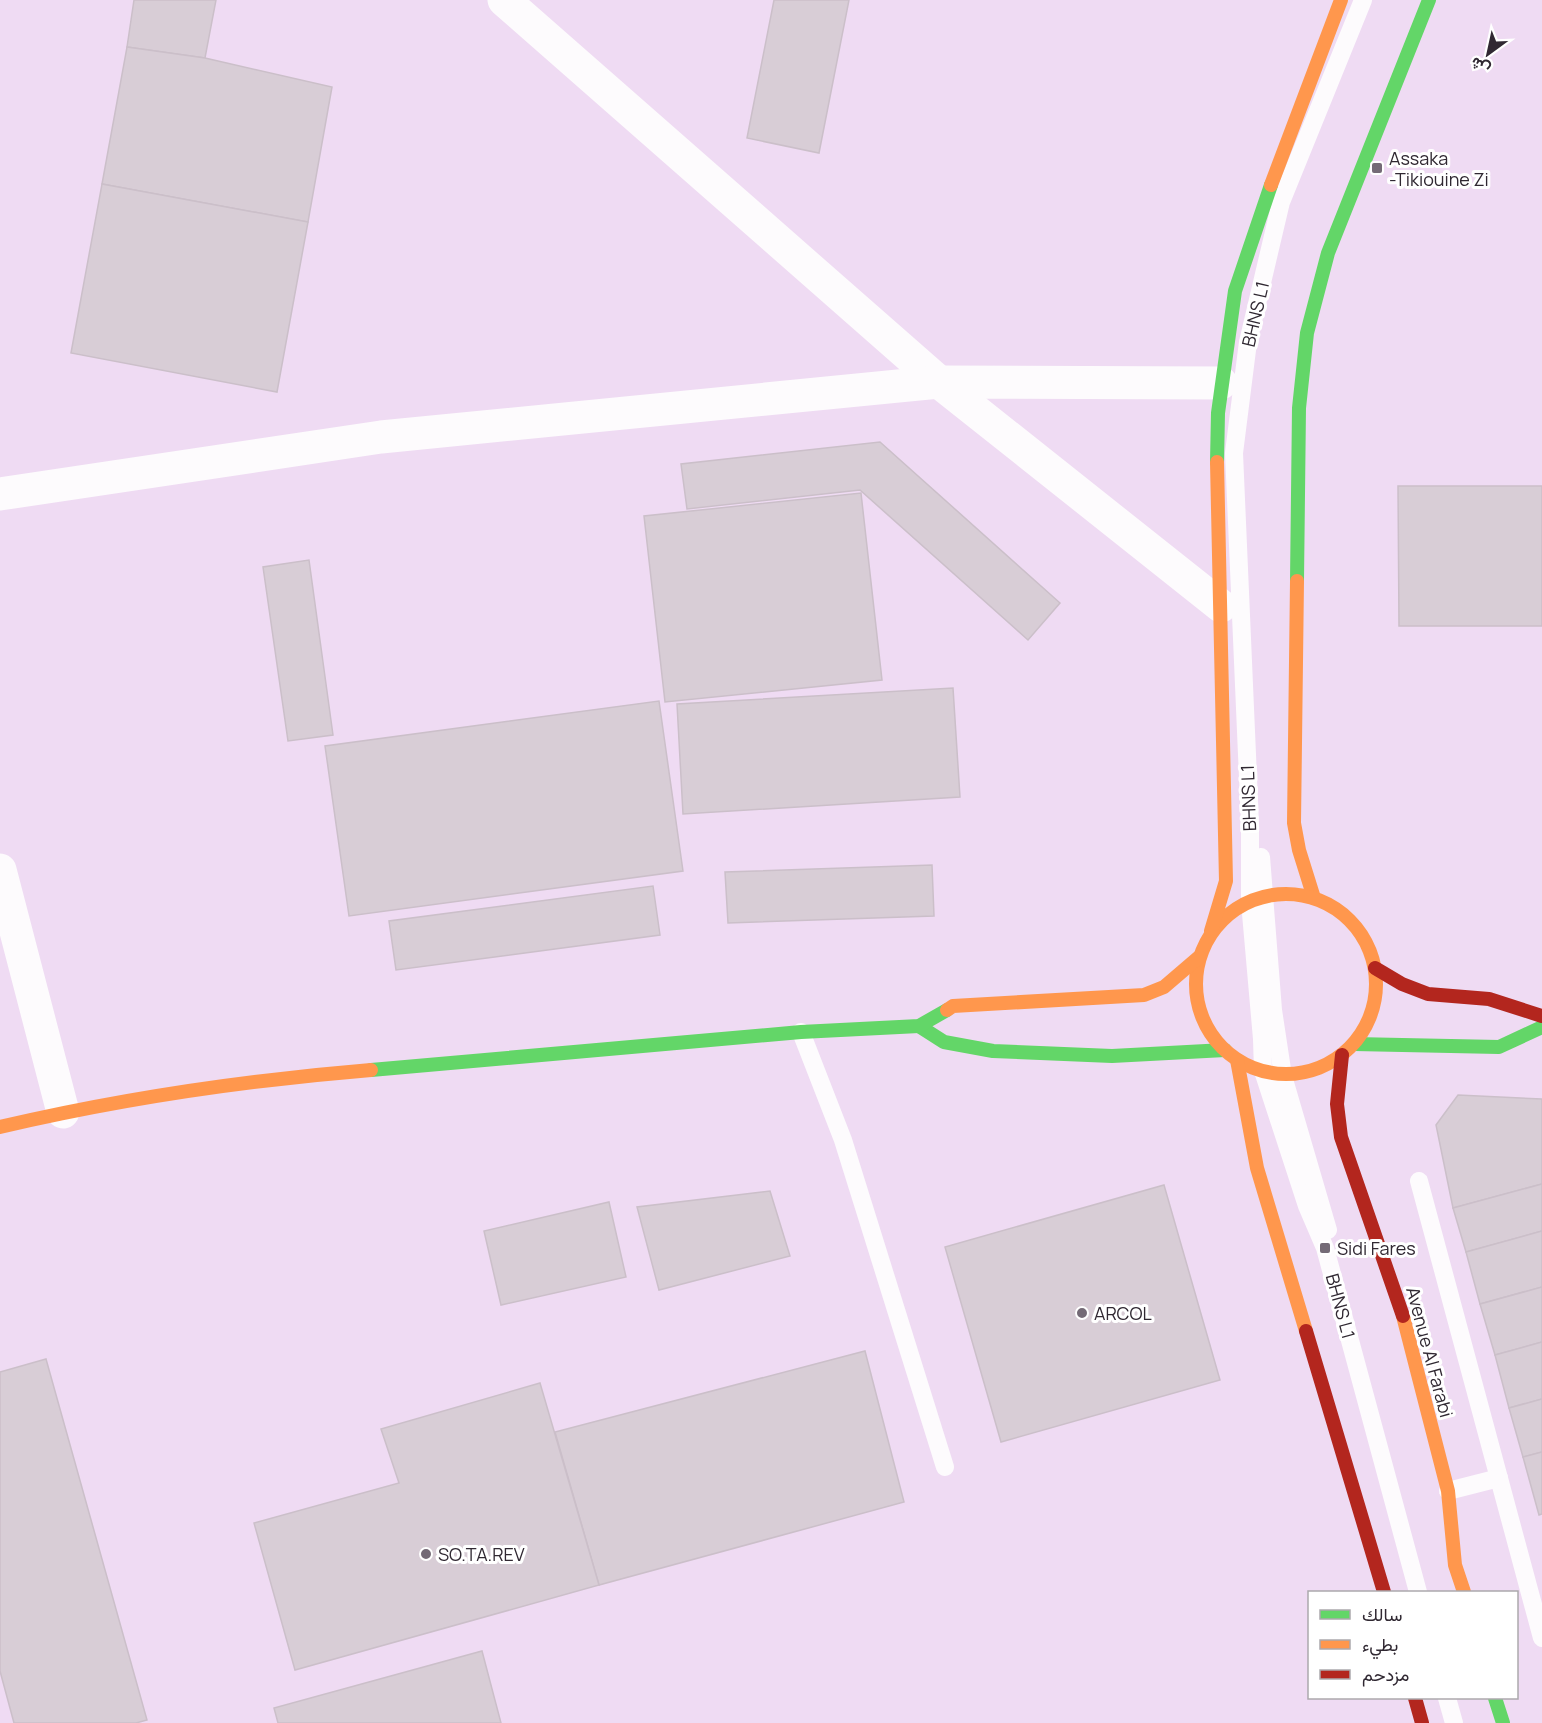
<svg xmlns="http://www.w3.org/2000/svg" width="1542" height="1723" font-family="Manrope,Vazirmatn,sans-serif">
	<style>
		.built { fill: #efdbf3; fill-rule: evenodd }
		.building { fill: #d8cdd6; stroke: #cbbfc9; stroke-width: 1.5 }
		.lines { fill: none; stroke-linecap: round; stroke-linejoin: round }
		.lane { stroke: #fdfbfd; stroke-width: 18 }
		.street { stroke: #fdfbfd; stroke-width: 33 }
		.fast { stroke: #63d668; stroke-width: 14 }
		.slow { stroke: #ff974d; stroke-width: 14 }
		.jam { stroke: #b3261e; stroke-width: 14 }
		.poi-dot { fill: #746a76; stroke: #fff; stroke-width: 2 }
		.labels { text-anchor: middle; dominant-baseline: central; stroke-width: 6; stroke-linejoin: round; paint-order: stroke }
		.poi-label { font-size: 18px; fill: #302832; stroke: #fff; text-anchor: start }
		.street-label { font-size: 18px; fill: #302832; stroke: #fff }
	</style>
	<rect width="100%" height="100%" fill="#f1e5f4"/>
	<!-- built -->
	<path class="built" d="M 0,0 L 1542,0 L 1542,1723 L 0,1723 ZM 1310,1592 L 1516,1592 L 1516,1698 L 1310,1698 Z"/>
	<!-- building -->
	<g class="building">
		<polygon points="134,0 216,0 205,58 127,47"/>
		<polygon points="774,0 849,0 819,153 747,138"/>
		<polygon points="127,47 205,58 332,87 308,222 102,184"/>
		<polygon points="102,184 308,222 277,392 71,353"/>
		<polygon points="880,442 1060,603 1028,640 860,490 687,509 681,464"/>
		<polygon points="1398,486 1542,486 1542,626 1399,626"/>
		<polygon points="861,493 882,680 665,702 644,516"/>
		<polygon points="309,560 333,735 288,741 263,567"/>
		<polygon points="953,688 960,797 683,814 677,704"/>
		<polygon points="659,701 683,871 349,916 325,746"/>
		<polygon points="932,865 934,916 728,923 725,872"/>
		<polygon points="653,886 660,935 396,970 389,921"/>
		<polygon points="1458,1095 1542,1099 1542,1184 1453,1208 1436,1125"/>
		<polygon points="1542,1184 1542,1231 1466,1252 1453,1208"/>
		<polygon points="1164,1185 1220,1380 1001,1442 945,1247"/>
		<polygon points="770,1191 790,1256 659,1290 637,1207"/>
		<polygon points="609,1202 626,1277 501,1305 484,1231"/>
		<polygon points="1542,1231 1542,1287 1480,1304 1466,1252"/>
		<polygon points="1542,1287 1542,1342 1495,1355 1480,1304"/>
		<polygon points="1542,1342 1542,1399 1509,1408 1495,1355"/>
		<polygon points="865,1351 904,1502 599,1585 555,1432"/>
		<polygon points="46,1359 147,1720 136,1723 14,1723 0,1671 0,1372"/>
		<polygon points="540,1383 599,1585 295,1670 254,1523 399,1483 381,1429"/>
		<polygon points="1542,1399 1542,1452 1523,1457 1509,1408"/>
		<polygon points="1542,1452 1542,1514 1539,1515 1523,1457"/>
		<polygon points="482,1651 501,1723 278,1723 274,1708"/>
	</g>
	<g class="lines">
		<!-- lane -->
		<g class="lane">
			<polyline points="1363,0 1281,202 1248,342 1234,453 1250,824 1250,902 1262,1039 1263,1071 1307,1206 1325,1248 1418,1592"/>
			<polyline points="1261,857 1273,1010 1283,1076 1328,1230"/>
			<polyline points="801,1032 843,1140 945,1467"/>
			<polyline points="1419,1181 1542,1638"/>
			<polyline points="1448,1491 1499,1478"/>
			<polyline points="1447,1698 1454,1723"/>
		</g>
		<!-- street -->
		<g class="street">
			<polyline points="504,0 939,382 1221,606"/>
			<polyline points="0,494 381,437 939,382 1221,383"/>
			<polyline points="0,870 63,1112"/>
		</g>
		<!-- fast -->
		<g class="fast">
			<polyline points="1217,462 1218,413 1235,291 1271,185"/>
			<polyline points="1297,581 1299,408 1307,333 1328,253 1429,0"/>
			<polyline points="919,1026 944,1042 993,1051 1112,1056 1225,1050"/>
			<polyline points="1354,1044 1499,1047 1542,1027"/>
			<polyline points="371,1070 801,1032 919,1026 947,1010"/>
			<polyline points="1495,1698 1503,1723"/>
		</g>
		<!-- slow -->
		<g class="slow">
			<polyline points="1271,185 1341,0"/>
			<polyline points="1297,581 1294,823 1299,850 1314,898"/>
			<circle cx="1286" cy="984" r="90"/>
			<polyline points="1211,931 1226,881 1217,462"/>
			<polyline points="947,1010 953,1006 1144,995 1164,987 1199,957"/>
			<polyline points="1237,1060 1257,1168 1306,1331"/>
			<path d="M 0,1127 C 119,1099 249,1080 371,1070"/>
			<polyline points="1403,1316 1448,1491 1455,1565 1464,1592"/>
		</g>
		<!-- jam -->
		<g class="jam">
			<polyline points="1375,968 1402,984 1428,994 1489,999 1542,1016"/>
			<polyline points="1342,1055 1337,1104 1341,1137 1403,1316"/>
			<polyline points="1306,1331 1384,1592"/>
			<polyline points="1415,1698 1422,1723"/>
		</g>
	</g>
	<!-- markers -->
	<g class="poi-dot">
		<rect x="1371" y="162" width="12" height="12" rx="3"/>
		<rect x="1319" y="1242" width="12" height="12" rx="3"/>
		<circle cx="1082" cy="1313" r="6"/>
		<circle cx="426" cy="1554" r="6"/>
	</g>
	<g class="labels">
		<!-- poi labels -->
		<g class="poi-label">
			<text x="1389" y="158">Assaka<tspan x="1389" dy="21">-Tikiouine Zi</tspan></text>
			<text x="1337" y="1248">Sidi Fares</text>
			<text x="1094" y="1313">ARCOL</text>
			<text x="438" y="1554">SO.TA.REV</text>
		</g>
		<!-- street labels -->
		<g class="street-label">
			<text transform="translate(1255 314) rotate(-77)">BHNS L1</text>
			<text transform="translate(1248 798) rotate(-92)">BHNS L1</text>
			<text transform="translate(1341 1306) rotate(75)">BHNS L1</text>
			<text transform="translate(1430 1352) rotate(75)">Avenue Al Farabi</text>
		</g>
	</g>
	<!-- legend -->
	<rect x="1308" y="1591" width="210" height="108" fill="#ffffff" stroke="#aca9ad" stroke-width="1.5"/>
	<rect x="1320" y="1610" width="30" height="9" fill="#63d668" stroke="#aca9ad" stroke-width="1.5"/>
	<text x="1362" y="1621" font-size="18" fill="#302832">سالك</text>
	<rect x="1320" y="1640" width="30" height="9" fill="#ff974d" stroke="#aca9ad" stroke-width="1.5"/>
	<text x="1362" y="1651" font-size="18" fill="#302832">بطيء</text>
	<rect x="1320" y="1670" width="30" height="9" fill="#b3261e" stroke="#aca9ad" stroke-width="1.5"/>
	<text x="1362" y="1681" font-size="18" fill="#302832">مزدحم</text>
	<!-- north arrow -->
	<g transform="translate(1488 54) rotate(213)" stroke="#ffffff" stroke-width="4.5" paint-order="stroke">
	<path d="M0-4.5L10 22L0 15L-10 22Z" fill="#302832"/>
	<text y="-9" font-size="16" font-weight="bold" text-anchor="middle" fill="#302832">ش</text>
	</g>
</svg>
